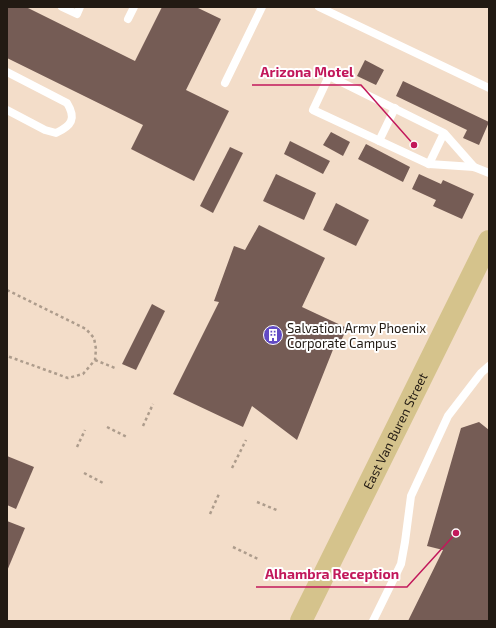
<svg xmlns="http://www.w3.org/2000/svg" width="496" height="628" font-family="'Exo 2',sans-serif">
	<style>
		.building { fill: #755c55 }
		.lines { fill: none; stroke-linecap: round; stroke-linejoin: round }
		.path { stroke: #ad9c8c; stroke-width: 2.5; stroke-dasharray: 3 3; stroke-linecap: butt }
		.lane { stroke: #fff; stroke-width: 8 }
		.primary { stroke: #d5c38c; stroke-width: 22 }
		.labels { text-anchor: middle; dominant-baseline: central; stroke-width: 4; stroke-linejoin: round; paint-order: stroke }
		.poi-label { font-size: 13px; fill: #221a13; stroke: #fff; text-anchor: start }
		.street-label { font-size: 13px; fill: #221a13; stroke: #fff }
		.leader { fill: none; stroke: #c2185b; stroke-width: 1.5 }
		.callout-dot { fill: #c2185b; stroke: #fff; stroke-width: 1.5 }
		.callout-label { font-size: 14px; text-anchor: middle; font-weight: bold; fill: #c2185b; stroke: #fff; stroke-width: 4; stroke-linejoin: round; paint-order: stroke }
	</style>
	<rect width="100%" height="100%" fill="#f3ddc9"/>
	<!-- building -->
	<g class="building">
		<polygon points="7,7 26,7 135,61 162,7 196,7 221,19 186,90 229,111 194,181 131,149 143,125 7,58"/>
		<polygon points="365,60 384,70 376,85 357,76"/>
		<polygon points="403,81 489,122 479,145 463,138 467,130 396,96"/>
		<polygon points="331,132 350,142 343,156 323,145"/>
		<polygon points="290,141 330,161 323,174 284,154"/>
		<polygon points="366,144 410,167 403,182 358,159"/>
		<polygon points="230,147 243,153 213,213 200,206"/>
		<polygon points="276,174 316,193 304,220 263,201"/>
		<polygon points="419,174 441,184 443,180 474,194 462,219 433,206 436,200 412,189"/>
		<polygon points="336,203 369,220 356,246 323,230"/>
		<polygon points="259,225 325,258 302,307 347,328 340,343 336,342 297,440 252,406 243,427 173,394 219,302 214,301 234,246 245,250"/>
		<polygon points="152,304 165,311 136,370 122,364"/>
		<polygon points="479,422 489,430 489,621 408,621 443,550 427,546 461,428"/>
		<polygon points="7,456 34,467 16,509 7,505"/>
		<polygon points="7,521 25,528 7,571"/>
	</g>
	<g class="lines">
		<!-- path -->
		<g class="path">
			<polyline points="7,290 86,329 94,338 96,349 95,360 83,374 68,378 7,356"/>
			<polyline points="95,360 115,368"/>
			<polyline points="143,426 153,404"/>
			<polyline points="107,427 127,437"/>
			<polyline points="77,447 85,430"/>
			<polyline points="232,468 246,440"/>
			<polyline points="84,473 105,484"/>
			<polyline points="257,502 279,511"/>
			<polyline points="210,514 219,494"/>
			<polyline points="233,547 258,559"/>
		</g>
		<!-- lane -->
		<g class="lane">
			<polyline points="62,7 77,14 80,7"/>
			<polyline points="319,7 489,88"/>
			<polyline points="128,19 134,7"/>
			<path d="M 7,72 L 67,103 C 77,119 71,126 56,133 L 45,130 L 7,110"/>
			<polyline points="225,83 262,7"/>
			<polyline points="444,133 429,164 313,110 329,76 444,133 474,167"/>
			<polyline points="379,141 395,108"/>
			<polyline points="429,164 474,167 489,173"/>
			<polyline points="373,621 401,564 405,542 411,496 448,416 481,373 489,366"/>
		</g>
		<!-- primary -->
		<path class="primary" id="s1" d="M 301,621 L 489,241"/>
	</g>
	<!-- icons -->
	<defs>
		<g id="building-disc" transform="scale(1)"><circle r="9.5" fill="#624bc4" stroke="#fff"/><path d="M-4-6H4V6H1V3H-1V6H-4ZM-2.5-4.3h1.7v1.8h-1.7ZM.8-4.3h1.7v1.8H.8ZM-2.5-1h1.7V.8h-1.7ZM.8-1h1.7V.8H.8Z" fill="#fff"/></g>
	</defs>
	<g fill-rule="evenodd">
		<use href="#building-disc" x="273" y="335"/>
	</g>
	<g class="labels">
		<!-- poi labels -->
		<g class="poi-label">
			<text x="287" y="328">Salvation Army Phoenix<tspan x="287" dy="15">Corporate Campus</tspan></text>
		</g>
		<!-- street labels -->
		<g class="street-label">
			<text stroke="none"><textPath href="#s1" startOffset="212">East Van Buren Street</textPath></text>
		</g>
	</g>
	<!-- callouts -->
	<path class="leader" d="M414 145L361 85H252M456 533L407 587H256"/>
	<g class="callout-dot">
		<circle cx="414" cy="145" r="4"/>
		<circle cx="456" cy="533" r="4"/>
	</g>
	<g class="callout-label">
		<text x="307" y="77">Arizona Motel</text>
		<text x="332" y="579">Alhambra Reception</text>
	</g>
	<!-- border -->
	<rect width="496" height="628" fill="none" stroke="#221a13" stroke-width="16"/>
</svg>
